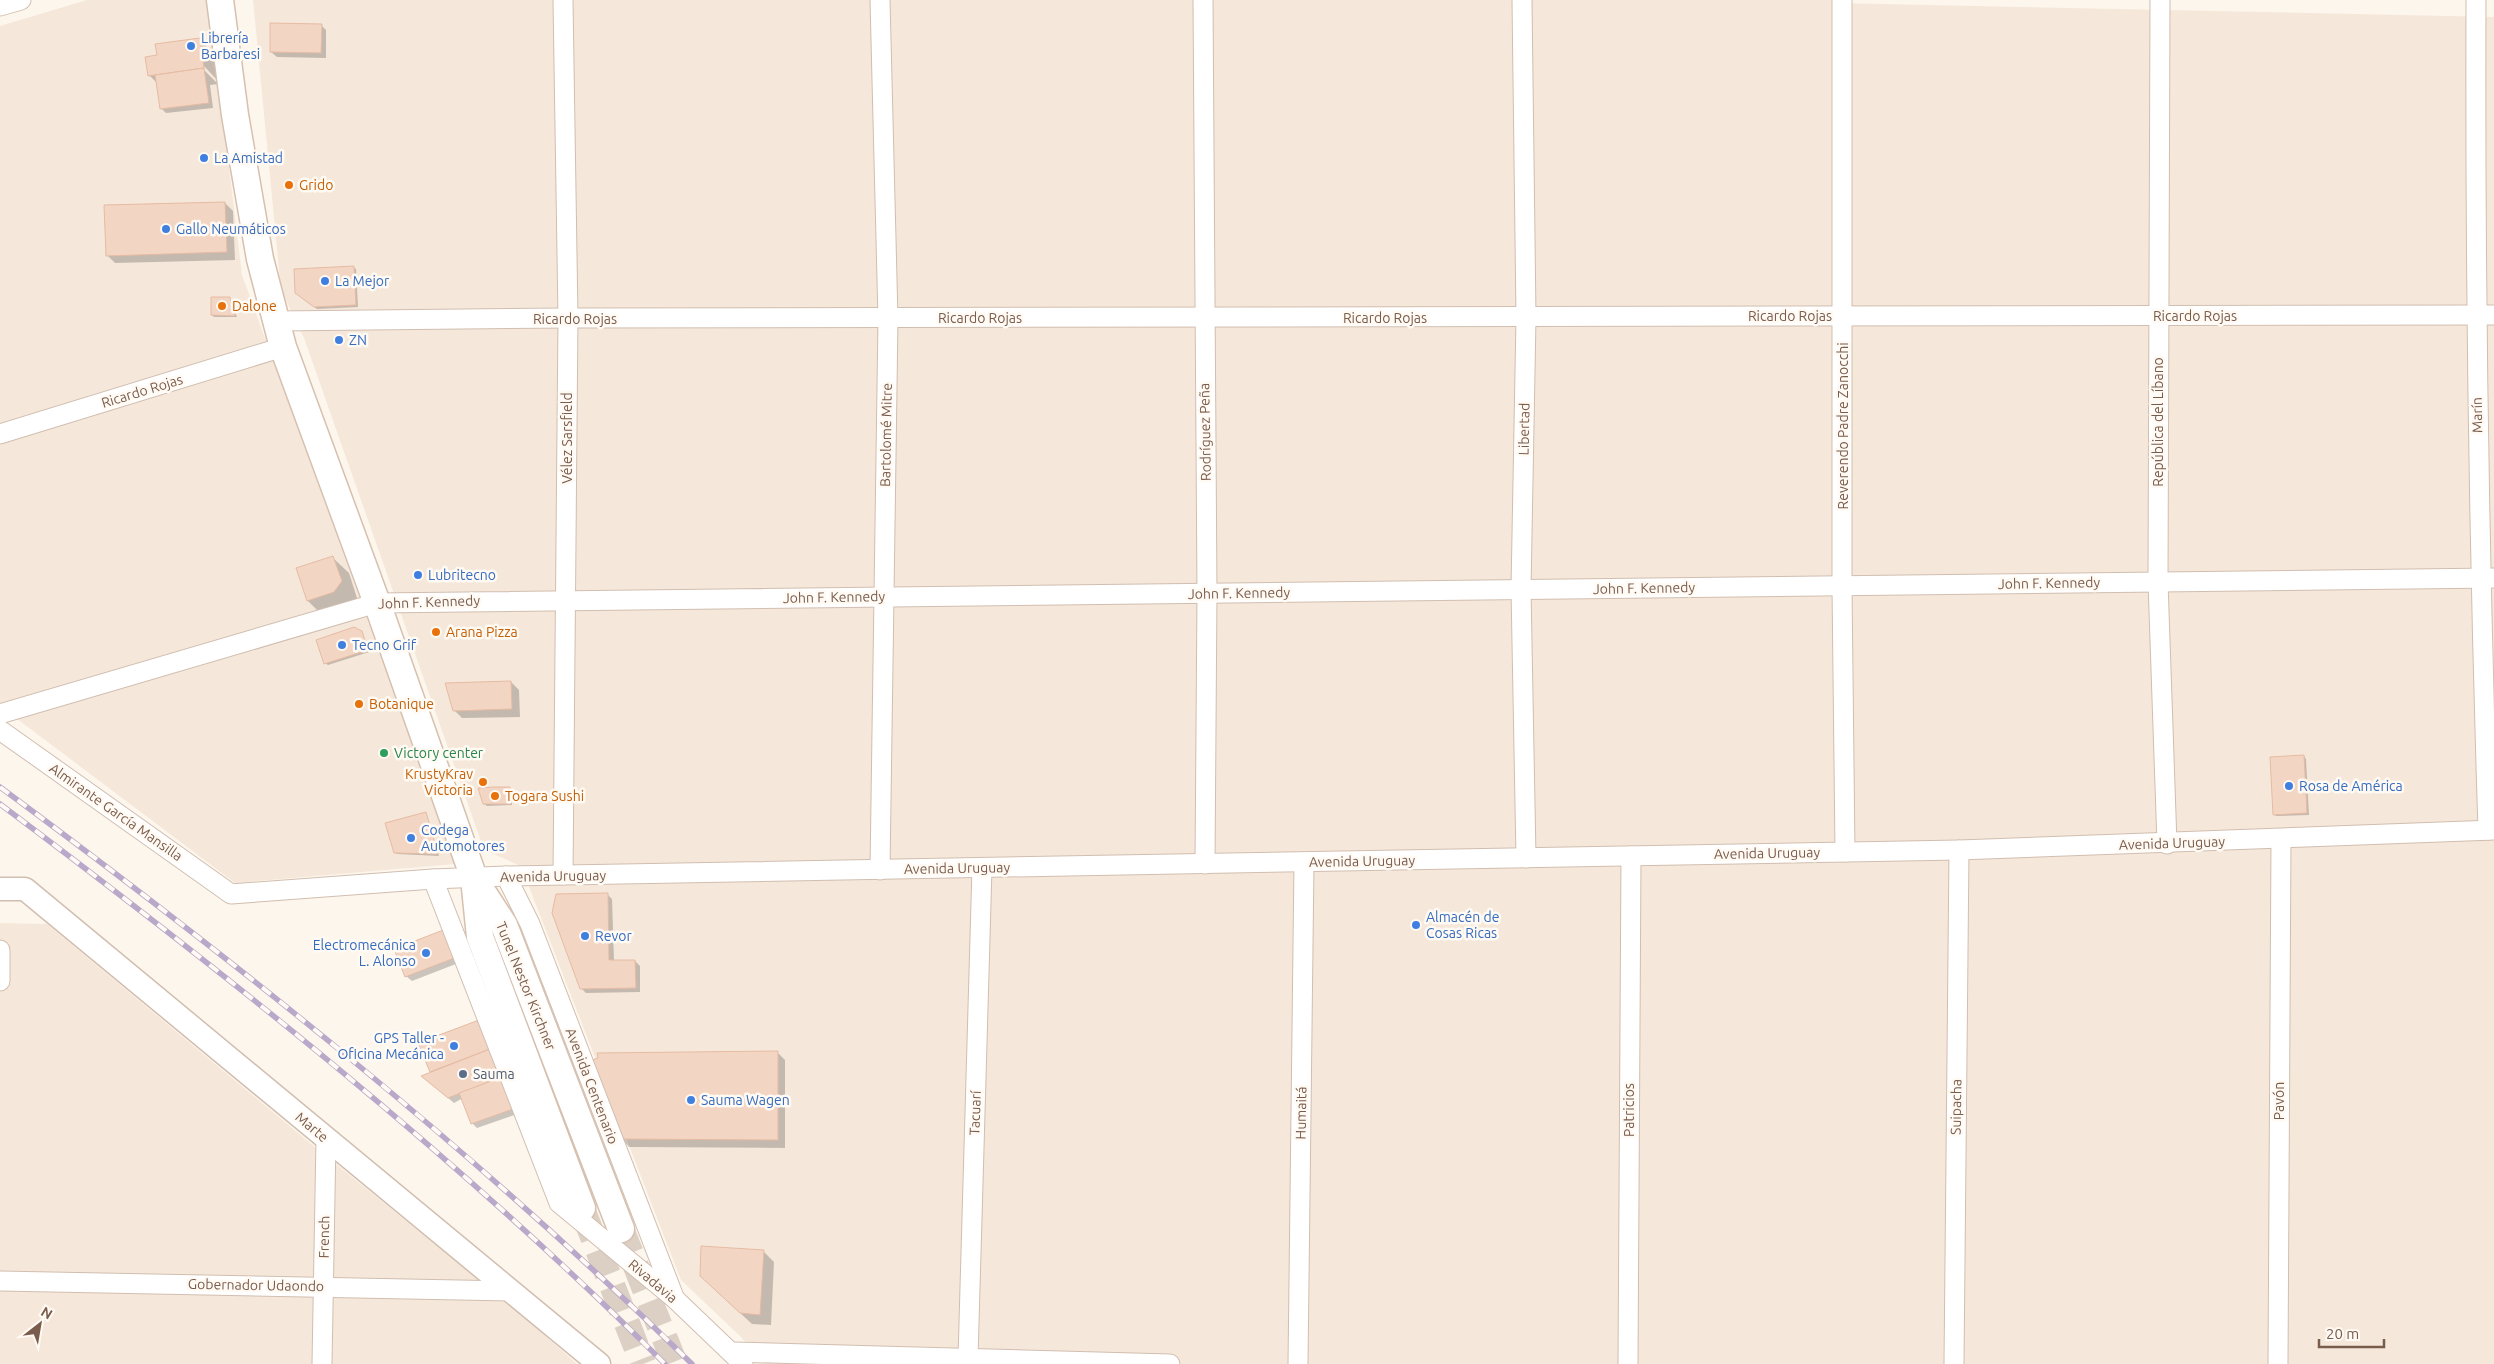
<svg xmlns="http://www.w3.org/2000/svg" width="2494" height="1364" font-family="Ubuntu,sans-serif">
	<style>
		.residential { fill: #f5e8da }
		.shadow { fill: #0003 }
		.building { fill: #f3d5c3; stroke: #e6bba3 }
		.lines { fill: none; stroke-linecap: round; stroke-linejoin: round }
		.secondary-tunnel { stroke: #dcd0c4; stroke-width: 26; stroke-dasharray: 26 13; stroke-linecap: butt }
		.minor-casing { stroke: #d1beb0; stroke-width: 21 }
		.tertiary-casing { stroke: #d1beb0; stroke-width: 25 }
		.secondary-casing { stroke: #d6c0b0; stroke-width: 29 }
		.minor { stroke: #fff; stroke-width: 19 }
		.tertiary { stroke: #fff; stroke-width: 22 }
		.secondary { stroke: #fff; stroke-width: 26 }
		.rail-casing { stroke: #b9a8c9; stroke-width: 5.5 }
		.rail { stroke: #fffaf3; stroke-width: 4; stroke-dasharray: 11; stroke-linecap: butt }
		.shop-dot { fill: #3f7fe0; stroke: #fffaf3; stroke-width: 2 }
		.food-dot { fill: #e8710a; stroke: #fffaf3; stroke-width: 2 }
		.leisure-dot { fill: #2e9e5b; stroke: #fffaf3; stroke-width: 2 }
		.service-dot { fill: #5c6f8a; stroke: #fffaf3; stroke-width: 2 }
		.labels { text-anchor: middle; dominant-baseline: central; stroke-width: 5; stroke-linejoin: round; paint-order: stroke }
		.shop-label { font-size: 14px; fill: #366cbe; stroke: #fffaf3; text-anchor: start }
		.food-label { font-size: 14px; fill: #c56008; stroke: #fffaf3; text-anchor: start }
		.street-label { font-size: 14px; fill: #7a5c4d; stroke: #fffaf3 }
		.leisure-label { font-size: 14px; fill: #27864d; stroke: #fffaf3; text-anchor: start }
		.service-label { font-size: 14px; fill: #4e5e75; stroke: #fffaf3; text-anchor: start }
	</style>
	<rect width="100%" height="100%" fill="#fdf6ec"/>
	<!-- residential -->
	<g class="residential">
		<polygon points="87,0 209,0 242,275 456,864 235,883 0,706 0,26"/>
		<polygon points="253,0 1835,0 1835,3 2494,17 2494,1364 765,1364 741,1337 681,1280 521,866 484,850 304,338 281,290"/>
		<polygon points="0,923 47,924 310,1143 516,1310 577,1364 0,1364"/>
	</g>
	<!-- shadow -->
	<g class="shadow">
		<polygon points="321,25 326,30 326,58 277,57 271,52"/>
		<polygon points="199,39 215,55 219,82 203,65 203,69 218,84 210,85 213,108 166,113 161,108 158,84 149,75 158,56"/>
		<polygon points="225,203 233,211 235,260 115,263 107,255"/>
		<polygon points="353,267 356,269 358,307 317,309 299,295"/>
		<polygon points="229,298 237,317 214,317 212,315"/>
		<polygon points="333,558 349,573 357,598 350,608 324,617 308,601 298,569"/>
		<polygon points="361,632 369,652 328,665 325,663"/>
		<polygon points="511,682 519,690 520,717 462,718 454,710"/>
		<polygon points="2304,756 2306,759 2309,815 2276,816 2274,814"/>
		<polygon points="509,788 512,790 512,805 487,806 484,804"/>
		<polygon points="425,813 439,856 397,854 395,852"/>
		<polygon points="607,894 612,899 614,961 635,961 640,966 640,992 586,993 581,988"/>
		<polygon points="446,930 461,962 412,981 406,976"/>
		<polygon points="478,1021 517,1114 477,1128 472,1123 463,1098 454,1103 428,1081 431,1073 420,1044"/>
		<polygon points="777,1052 785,1060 785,1148 629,1147 621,1138"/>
		<polygon points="763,1251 774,1262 771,1325 752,1324 712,1287"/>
	</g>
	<!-- building -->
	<g class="building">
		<polygon points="270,23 322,24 321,53 270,52"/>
		<polygon points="200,38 204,68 148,76 145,57 157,55 155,44"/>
		<polygon points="204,68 209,103 160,109 155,75"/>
		<polygon points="225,202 227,252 106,256 104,205"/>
		<polygon points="354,266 356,305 314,307 295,293 294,269"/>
		<polygon points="211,297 230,297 235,316 211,315"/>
		<polygon points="333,556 342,581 334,592 307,601 296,568"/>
		<polygon points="354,627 362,631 368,650 324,664 316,640"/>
		<polygon points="511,681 512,709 453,711 445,683"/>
		<polygon points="2304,755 2307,813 2273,815 2270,757"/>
		<polygon points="494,787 510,787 511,804 483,804 478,788"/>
		<polygon points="426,812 438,854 394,853 385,823"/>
		<polygon points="608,893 609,960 635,960 636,988 580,989 552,913 556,894"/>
		<polygon points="446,929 457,957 405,977 394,949"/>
		<polygon points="479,1020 490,1049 430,1072 418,1043"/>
		<polygon points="490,1049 502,1077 448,1098 421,1076"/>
		<polygon points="778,1051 778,1140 620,1139 589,1061 598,1058 597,1053"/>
		<polygon points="502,1077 513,1109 471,1124 459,1093"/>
		<polygon points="701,1246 764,1250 760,1315 740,1313 700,1276"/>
	</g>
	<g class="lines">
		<!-- secondary-tunnel -->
		<g class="secondary-tunnel">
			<polyline points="584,1214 643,1364"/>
			<polyline points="621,1229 675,1364"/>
		</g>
		<!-- minor casing -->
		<g class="minor-casing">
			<g id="minor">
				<polyline points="563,0 568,318 563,875"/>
				<polyline points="1203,0 1207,593 1205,864"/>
				<polyline points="1522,0 1526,318 1521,589 1526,858"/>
				<polyline points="1842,0 1842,586 1845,852"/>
				<polyline points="2160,0 2158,582 2167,844"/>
				<path d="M 2476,0 C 2475,277 2479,553 2488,830"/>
				<polyline points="0,6 21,0"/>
				<polyline points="276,321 568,318 2494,315"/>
				<polyline points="0,434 283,347"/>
				<polyline points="0,714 377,603 2494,578"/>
				<polyline points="0,730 231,894 433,879 506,876 1959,850 2494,830"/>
				<polyline points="880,870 888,319 880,0"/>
				<polyline points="506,876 530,924 674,1297"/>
				<polyline points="433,879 559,1203 674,1298 743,1364"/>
				<polyline points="0,950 0,981"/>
				<polyline points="0,1281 511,1291"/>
				<polyline points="732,1352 1170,1364"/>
				<polyline points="968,1358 982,868"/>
				<polyline points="322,1364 326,1139"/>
				<polyline points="1298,1364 1304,862"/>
				<polyline points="1628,1364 1631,856"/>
				<polyline points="1954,1364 1959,850"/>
				<polyline points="2278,1364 2281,839"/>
			</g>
		</g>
		<!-- tertiary casing -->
		<g class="tertiary-casing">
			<polyline id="tertiary" points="0,889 25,889 599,1364"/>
		</g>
		<!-- secondary casing -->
		<g class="secondary-casing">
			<g id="secondary">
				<polyline points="220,0 235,115 260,259 283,347 377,603 474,878 480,937 582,1208"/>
				<polyline points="476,882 504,925 621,1229"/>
			</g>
		</g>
		<!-- minor -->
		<use href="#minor" class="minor"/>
		<!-- tertiary -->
		<use href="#tertiary" class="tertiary"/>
		<!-- secondary -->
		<use href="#secondary" class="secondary"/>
		<!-- rail casing -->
		<g class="rail-casing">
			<g id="rail">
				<path d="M 0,787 C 242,966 477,1153 692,1364"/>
				<path d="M 0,804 C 232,978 460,1159 665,1364"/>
			</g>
		</g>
		<!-- rail -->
		<use href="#rail" class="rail"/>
	</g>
	<!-- markers -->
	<g class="shop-dot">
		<circle cx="191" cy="46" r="5"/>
		<circle cx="204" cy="158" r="5"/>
		<circle cx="166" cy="229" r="5"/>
		<circle cx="325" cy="281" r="5"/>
		<circle cx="339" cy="340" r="5"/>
		<circle cx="418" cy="575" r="5"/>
		<circle cx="342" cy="645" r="5"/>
		<circle cx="2289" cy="786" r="5"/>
		<circle cx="411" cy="838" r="5"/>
		<circle cx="1416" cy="925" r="5"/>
		<circle cx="585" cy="936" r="5"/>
		<circle cx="426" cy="953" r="5"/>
		<circle cx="454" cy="1046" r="5"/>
		<circle cx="691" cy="1100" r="5"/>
	</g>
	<g class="food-dot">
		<circle cx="289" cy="185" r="5"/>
		<circle cx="222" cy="306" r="5"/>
		<circle cx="436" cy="632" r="5"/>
		<circle cx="359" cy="704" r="5"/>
		<circle cx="483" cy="782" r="5"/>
		<circle cx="495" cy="796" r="5"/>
	</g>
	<circle class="leisure-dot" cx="384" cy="753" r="5"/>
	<circle class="service-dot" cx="463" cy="1074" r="5"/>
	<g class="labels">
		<!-- shop labels -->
		<g class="shop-label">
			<text x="201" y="38">Librería<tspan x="201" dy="16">Barbaresi</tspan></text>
			<text x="214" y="158">La Amistad</text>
			<text x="176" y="229">Gallo Neumáticos</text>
			<text x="335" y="281">La Mejor</text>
			<text x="349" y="340">ZN</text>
			<text x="428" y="575">Lubritecno</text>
			<text x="352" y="645">Tecno Grif</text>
			<text x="2299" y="786">Rosa de América</text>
			<text x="421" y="830">Codega<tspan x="421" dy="16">Automotores</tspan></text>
			<text x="1426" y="917">Almacén de<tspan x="1426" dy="16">Cosas Ricas</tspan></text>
			<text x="595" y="936">Revor</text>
			<text x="416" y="945" text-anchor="end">Electromecánica<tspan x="416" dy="16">L. Alonso</tspan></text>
			<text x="444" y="1038" text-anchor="end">GPS Taller -<tspan x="444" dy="16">Oficina Mecánica</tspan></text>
			<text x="701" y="1100">Sauma Wagen</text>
		</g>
		<!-- food labels -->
		<g class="food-label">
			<text x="299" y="185">Grido</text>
			<text x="232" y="306">Dalone</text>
			<text x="446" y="632">Arana Pizza</text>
			<text x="369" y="704">Botanique</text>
			<text x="473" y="774" text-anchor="end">KrustyKrav<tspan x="473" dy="16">Victoria</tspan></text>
			<text x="505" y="796">Togara Sushi</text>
		</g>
		<!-- street labels -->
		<g class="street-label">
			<text x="1790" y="316">Ricardo Rojas</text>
			<text x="2195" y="316">Ricardo Rojas</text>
			<text x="980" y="318">Ricardo Rojas</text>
			<text x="1385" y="318">Ricardo Rojas</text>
			<text x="575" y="319">Ricardo Rojas</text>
			<text transform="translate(142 391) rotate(-17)">Ricardo Rojas</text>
			<text transform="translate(2477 415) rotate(-91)">Marín</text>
			<text transform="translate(2158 422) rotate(-90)">República del Líbano</text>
			<text transform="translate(1843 426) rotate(-90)">Reverendo Padre Zanocchi</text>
			<text transform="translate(1524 429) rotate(-89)">Libertad</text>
			<text transform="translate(1205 432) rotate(-91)">Rodríguez Peña</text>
			<text transform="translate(886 435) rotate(-89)">Bartolomé Mitre</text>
			<text transform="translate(567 438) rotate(-90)">Vélez Sarsfield</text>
			<text transform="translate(2049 583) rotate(-1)">John F. Kennedy</text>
			<text transform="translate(1644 588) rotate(-1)">John F. Kennedy</text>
			<text transform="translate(1239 593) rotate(-1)">John F. Kennedy</text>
			<text transform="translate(834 597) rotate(-1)">John F. Kennedy</text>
			<text transform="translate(429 602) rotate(-2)">John F. Kennedy</text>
			<text transform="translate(116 812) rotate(35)">Almirante García Mansilla</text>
			<text transform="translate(2172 843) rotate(-2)">Avenida Uruguay</text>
			<text transform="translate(1767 853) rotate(-1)">Avenida Uruguay</text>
			<text transform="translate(1362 861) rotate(-1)">Avenida Uruguay</text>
			<text transform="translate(957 868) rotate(-1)">Avenida Uruguay</text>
			<text transform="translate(553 876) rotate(-1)">Avenida Uruguay</text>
			<text transform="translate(526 986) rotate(68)">Tunel Nestor Kirchner</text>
			<text transform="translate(592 1086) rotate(69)">Avenida Centenario</text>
			<text transform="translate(2279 1101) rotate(-90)">Pavón</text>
			<text transform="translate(1956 1107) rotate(-89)">Suipacha</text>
			<text transform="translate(1629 1110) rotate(-90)">Patricios</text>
			<text transform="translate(975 1113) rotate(-88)">Tacuarí</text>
			<text transform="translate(1301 1113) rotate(-89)">Humaitá</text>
			<text transform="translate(312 1127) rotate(40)">Marte</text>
			<text transform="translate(324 1237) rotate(-89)">French</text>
			<text transform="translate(653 1281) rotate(40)">Rivadavia</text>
			<text transform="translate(256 1285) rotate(1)">Gobernador Udaondo</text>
		</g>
		<!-- leisure labels -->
		<g class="leisure-label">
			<text x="394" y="753">Victory center</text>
		</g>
		<!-- service labels -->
		<g class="service-label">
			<text x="473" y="1074">Sauma</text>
		</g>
	</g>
	<!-- north arrow -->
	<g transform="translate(40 1324) rotate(31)" stroke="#fffaf3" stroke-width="4" paint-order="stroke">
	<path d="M0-4L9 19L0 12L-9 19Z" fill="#7a5c4d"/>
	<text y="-8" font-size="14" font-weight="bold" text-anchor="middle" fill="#7a5c4d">N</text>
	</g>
	<!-- scale -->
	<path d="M2319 1339v8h65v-8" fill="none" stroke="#7a5c4d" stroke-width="2.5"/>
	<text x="2326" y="1339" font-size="15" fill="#7a5c4d" stroke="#fffaf3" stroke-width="4" paint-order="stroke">20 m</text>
</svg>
